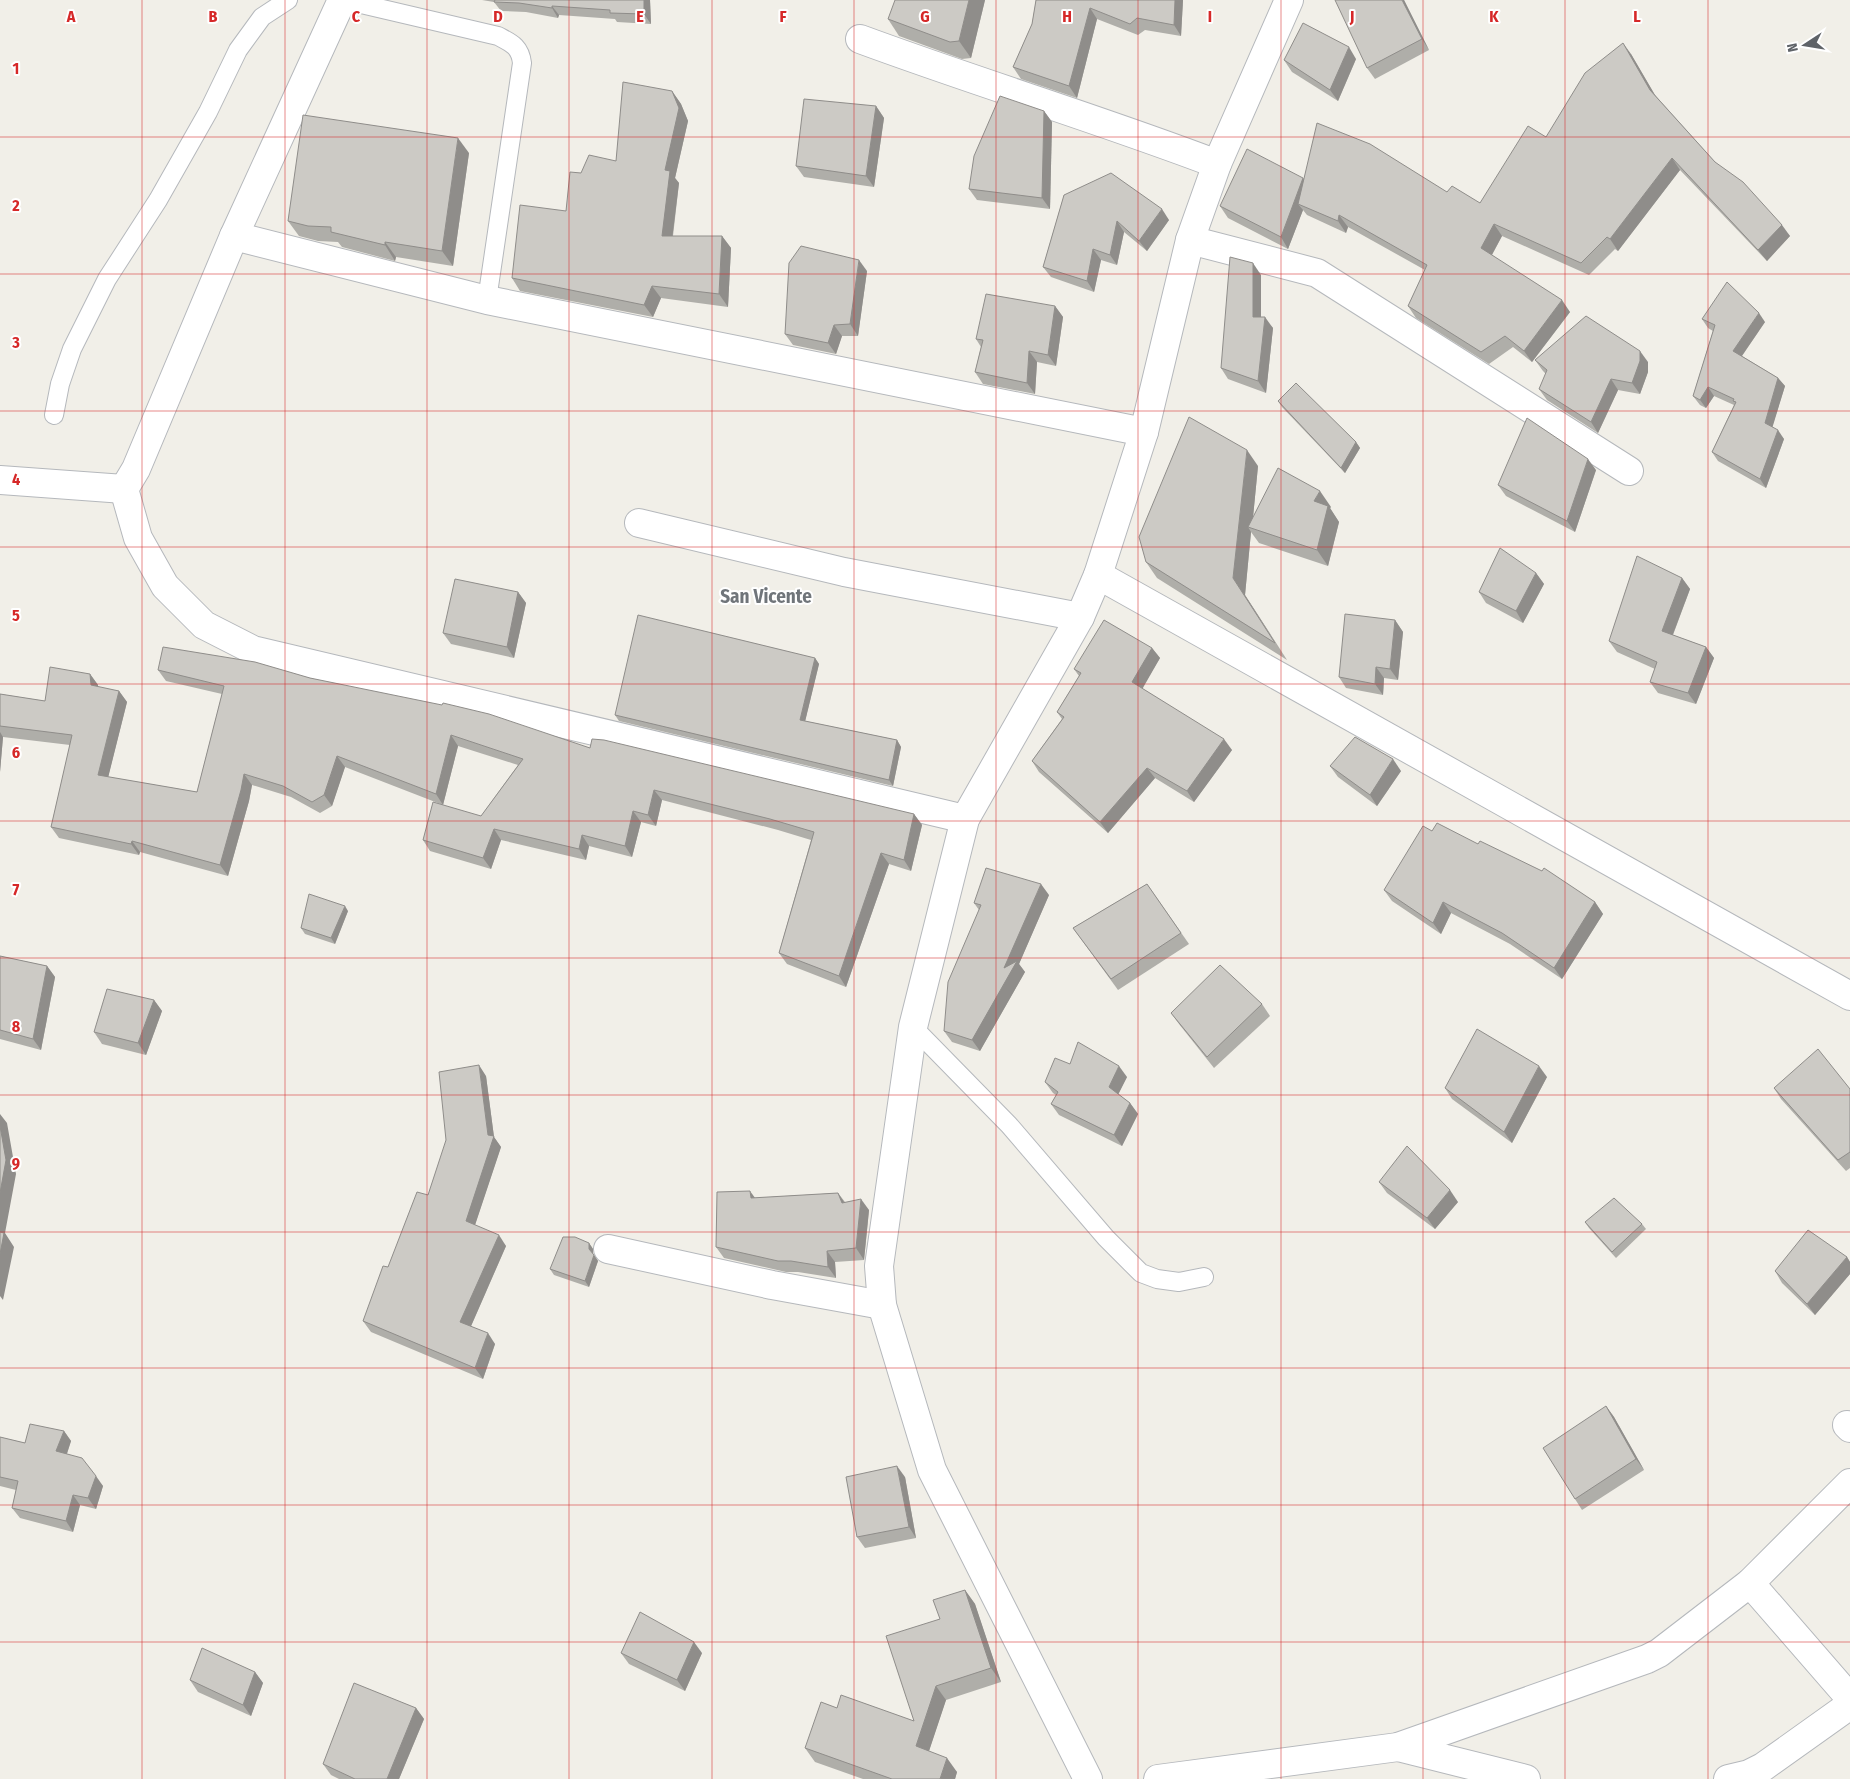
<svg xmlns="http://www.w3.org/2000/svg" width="1850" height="1779" font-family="'Fira Sans Condensed',sans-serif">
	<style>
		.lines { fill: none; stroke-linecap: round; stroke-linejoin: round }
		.service-casing { stroke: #b5b8bc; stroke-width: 20 }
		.minor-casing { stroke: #b5b8bc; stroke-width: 30 }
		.tertiary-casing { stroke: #b5b8bc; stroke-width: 30 }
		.service { stroke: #fff; stroke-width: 18 }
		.minor { stroke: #fff; stroke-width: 28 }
		.tertiary { stroke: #fff; stroke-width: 28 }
		.wall { fill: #afaea9 }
		.shaded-wall { fill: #8f8d8a }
		.building { fill: #cccac5; stroke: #8f8d8a }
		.grid { fill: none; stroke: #d62828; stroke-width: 1; stroke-opacity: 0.55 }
		.labels { text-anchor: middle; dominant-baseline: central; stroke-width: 4; stroke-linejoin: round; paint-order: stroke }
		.district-label { font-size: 19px; font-weight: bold; fill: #70757a; stroke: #fff }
		.grid-label { font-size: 16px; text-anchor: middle; font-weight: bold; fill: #d62828; stroke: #fff; stroke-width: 4; stroke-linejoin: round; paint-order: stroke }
	</style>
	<rect width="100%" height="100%" fill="#f1efe8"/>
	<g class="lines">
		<!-- service casing -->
		<g class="service-casing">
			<g id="service">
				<path d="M 344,0 L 498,36 C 511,43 520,46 522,63 L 487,300"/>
				<polyline points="54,415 60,384 72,349 107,279 158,200 208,112 238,50 262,17 288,0"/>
				<polyline points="913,1027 1009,1125 1106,1238 1141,1273 1157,1279 1179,1282 1204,1277"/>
			</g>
		</g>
		<!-- minor casing -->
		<g class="minor-casing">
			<g id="minor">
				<polyline points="342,0 234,236 136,469 124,489 138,538 165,586 204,625 253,650 965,819"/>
				<path d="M 860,39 C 979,83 1099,119 1217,164"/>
				<polyline points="234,236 487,300 1144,432"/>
				<polyline points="1190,240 1317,273 1629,471"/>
				<polyline points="0,480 124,489"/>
				<polyline points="639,523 844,572 1080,617"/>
				<polyline points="1098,575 1850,996"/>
				<polyline points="608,1249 772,1285 882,1305"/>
				<polyline points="1847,1425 1850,1428"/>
				<polyline points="1750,1583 1850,1698"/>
				<polyline points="1398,1747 1526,1779"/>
				<polyline points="1158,1779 1398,1747 1647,1659 1659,1653 1750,1583 1850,1483"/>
				<polyline points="1728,1779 1749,1774 1763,1767 1850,1705"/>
			</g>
		</g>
		<!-- tertiary casing -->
		<g class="tertiary-casing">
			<polyline id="tertiary" points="1088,1779 932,1470 882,1305 879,1266 913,1027 965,819 1080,617 1098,575 1144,432 1190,240 1217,164 1289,0"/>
		</g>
		<!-- service -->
		<use href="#service" class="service"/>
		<!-- minor -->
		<use href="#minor" class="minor"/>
		<!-- tertiary -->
		<use href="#tertiary" class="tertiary"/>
	</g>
	<!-- wall -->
	<g class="wall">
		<polygon points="482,0 650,0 651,24 617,22 615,19 559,15 558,18 526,12 501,11 494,2"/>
		<polygon points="985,0 971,58 962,59 899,36 888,19"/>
		<polygon points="1036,0 1183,0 1181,36 1145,30 1138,35 1097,19 1077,98 1021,79 1013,67 1032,24"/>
		<polygon points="1404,0 1429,50 1375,79 1367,68"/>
		<polygon points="1631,54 1655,95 1715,162 1790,236 1767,261 1680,170 1618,251 1615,249 1589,275 1502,236 1492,255 1570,312 1532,362 1513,347 1489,364 1416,318 1408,306 1425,270 1348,227 1346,233 1307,215 1303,210 1288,249 1228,218 1220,206 1303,178 1304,180 1447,192 1480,203"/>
		<polygon points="1356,59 1338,101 1292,72 1284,60"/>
		<polygon points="672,91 681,104 688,121 675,178 679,183 673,236 722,236 731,248 728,307 661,298 653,317 520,291 512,278 566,211 581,173 616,161"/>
		<polygon points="876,106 884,118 874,187 804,177 796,166"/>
		<polygon points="1044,111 1052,122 1050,209 977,200 969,189"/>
		<polygon points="469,153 453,266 396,257 395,261 342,247 338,242 318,241 299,236 288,221"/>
		<polygon points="1064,195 1169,220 1147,251 1124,232 1117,265 1101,260 1094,292 1051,277 1043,267"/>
		<polygon points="867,271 858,336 842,336 836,354 793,345 785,334"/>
		<polygon points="1261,275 1261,317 1273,328 1266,393 1228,379 1221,368"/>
		<polygon points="1055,306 1063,317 1056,366 1037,362 1035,394 983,384 975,372 981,347 976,339"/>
		<polygon points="1702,319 1765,322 1742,356 1778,378 1785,386 1772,427 1784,439 1766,488 1718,461 1712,452 1734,405 1714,396 1706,408 1700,405 1693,396 1713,331 1708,328"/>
		<polygon points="1535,360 1648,362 1648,372 1640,394 1618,390 1598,433 1547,400 1539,389 1546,374 1543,371"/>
		<polygon points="1278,401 1356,442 1360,448 1345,473 1282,407"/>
		<polygon points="1258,466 1253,517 1331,507 1330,508 1339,522 1328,566 1259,543 1251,532 1245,595 1287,660 1157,578 1146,562"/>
		<polygon points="1596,470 1575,532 1506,496 1498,485"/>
		<polygon points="1536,573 1544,584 1523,623 1486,603 1479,592"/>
		<polygon points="1682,578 1690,589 1673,635 1706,647 1714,658 1696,704 1658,693 1650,682 1655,669 1617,652 1609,641"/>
		<polygon points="518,592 526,603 514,658 451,644 443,633"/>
		<polygon points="1395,620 1403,632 1398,680 1384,678 1383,695 1346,688 1339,677"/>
		<polygon points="1152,648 1160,658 1142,688 1232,750 1194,802 1155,778 1108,833 1039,772 1032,761 1062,719 1057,712 1079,676 1074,669"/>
		<polygon points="815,658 819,664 805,721 897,740 901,747 893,786 619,721 615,715"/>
		<polygon points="158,670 310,678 590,748 914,814 922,825 911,871 889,864 846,987 787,964 779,953 811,840 778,830 662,800 656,826 641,822 632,857 589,846 586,860 501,840 491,869 430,851 423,840 481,816 518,765 458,746 443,805 345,767 332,806 320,813 291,797 252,785 249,801 228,876 140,852 139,855 59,838 51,827 70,745 3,737 0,772 0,694 45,701 90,674 98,685 98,687 119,691 127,702 108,777 197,792 222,694 166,681"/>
		<polygon points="1330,766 1401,771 1377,806 1338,777"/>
		<polygon points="1432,831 1478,844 1595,902 1603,914 1562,979 1510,944 1451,913 1441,934 1392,901 1384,890"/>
		<polygon points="1147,884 1189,944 1118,990 1073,928"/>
		<polygon points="1049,895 1019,964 1025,972 980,1051 952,1042 944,1031 979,910 974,903"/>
		<polygon points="348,911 335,944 305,934 301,928"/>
		<polygon points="0,956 47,966 55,977 41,1050 0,1039"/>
		<polygon points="154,1000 162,1011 146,1055 102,1044 94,1032"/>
		<polygon points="1262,1004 1270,1016 1214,1068 1179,1024 1171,1013"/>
		<polygon points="1070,1064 1127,1077 1118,1094 1130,1103 1138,1114 1122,1146 1059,1115 1051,1104 1056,1095 1053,1093 1045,1082"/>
		<polygon points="486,1076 494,1137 501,1147 475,1225 506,1246 471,1326 495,1344 483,1379 371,1332 363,1321 388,1267 428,1195"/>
		<polygon points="1547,1077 1512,1143 1452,1099 1445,1088"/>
		<polygon points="1774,1088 1850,1089 1850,1168 1846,1171 1781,1099"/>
		<polygon points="1379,1182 1458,1202 1435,1229 1387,1193"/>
		<polygon points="838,1193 845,1202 869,1210 864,1260 835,1262 836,1278 798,1272 786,1272 724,1258 716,1247 755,1198"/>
		<polygon points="1585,1222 1642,1224 1646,1229 1616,1258 1589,1228"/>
		<polygon points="589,1243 593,1249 593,1254 598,1261 589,1287 554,1275 550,1269"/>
		<polygon points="1847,1257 1850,1262 1850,1274 1815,1315 1782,1283 1775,1271"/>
		<polygon points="1606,1406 1614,1417 1644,1470 1582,1510 1575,1499"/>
		<polygon points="64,1431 71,1441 67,1454 103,1486 96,1509 80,1505 73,1532 20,1518 12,1508 16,1490 0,1486 0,1437 25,1443"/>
		<polygon points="905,1477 916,1538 865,1548 857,1537"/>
		<polygon points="965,1590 975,1604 1001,1682 946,1700 929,1751 957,1772 955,1779 863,1779 815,1762 805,1748 914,1721 940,1619"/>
		<polygon points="621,1653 702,1653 685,1691 629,1664"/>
		<polygon points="255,1672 263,1683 251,1716 198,1692 190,1680"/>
		<polygon points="416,1708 424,1719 399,1779 339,1779 331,1775 323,1764"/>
	</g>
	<!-- shaded-wall -->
	<g class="shaded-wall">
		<polygon points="644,0 650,0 651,24 644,14"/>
		<polygon points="969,0 985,0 971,58 959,41"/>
		<polygon points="1175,0 1183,0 1181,36 1174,25"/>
		<polygon points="1402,0 1404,0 1429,50 1422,39"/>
		<polygon points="552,6 559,15 558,18 552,8"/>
		<polygon points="1090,8 1097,19 1077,98 1069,86"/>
		<polygon points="1623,43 1631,54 1659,102 1650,90"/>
		<polygon points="1349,47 1356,59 1338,101 1330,90"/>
		<polygon points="672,91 681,104 688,121 675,178 679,183 671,248 662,236 665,170"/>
		<polygon points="876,106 884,118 874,187 866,176"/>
		<polygon points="1044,111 1052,122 1050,209 1042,198"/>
		<polygon points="458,138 469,153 453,266 442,251"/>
		<polygon points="1672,158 1680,170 1618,251 1610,239"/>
		<polygon points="1303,178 1311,189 1298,204 1303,210 1288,249 1281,237"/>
		<polygon points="1162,209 1169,220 1147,251 1139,241"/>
		<polygon points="1339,215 1348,227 1346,233 1338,221"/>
		<polygon points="1117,221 1124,232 1117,265 1110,255"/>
		<polygon points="1494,224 1502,236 1489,260 1481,248"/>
		<polygon points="1782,225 1790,236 1767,261 1758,250"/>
		<polygon points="722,236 731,248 728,307 719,294"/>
		<polygon points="385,242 396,257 395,261 385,245"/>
		<polygon points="1093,249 1101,260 1094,292 1087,281"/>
		<polygon points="859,260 867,271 858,336 850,324"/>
		<polygon points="1253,263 1261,275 1261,328 1253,317"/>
		<polygon points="652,286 661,298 653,317 644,305"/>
		<polygon points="1562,300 1570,312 1532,362 1524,351"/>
		<polygon points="1055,306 1063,317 1056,366 1048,355"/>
		<polygon points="1759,313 1765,322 1739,360 1733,351"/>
		<polygon points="1265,317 1273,328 1266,393 1258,381"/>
		<polygon points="834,325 842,336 836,354 828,343"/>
		<polygon points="1029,351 1037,362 1035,394 1027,383"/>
		<polygon points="1640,351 1648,362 1648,372 1640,394 1632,383"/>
		<polygon points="1778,378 1785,386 1771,432 1765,423"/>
		<polygon points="1611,379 1618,390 1598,433 1591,422"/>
		<polygon points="1708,387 1714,396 1706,408 1700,400"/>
		<polygon points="1778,430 1784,439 1766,488 1760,479"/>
		<polygon points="1356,442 1360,448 1345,473 1341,468"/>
		<polygon points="1247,450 1258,466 1252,528 1248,527 1251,532 1245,595 1287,660 1233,578"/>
		<polygon points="1588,459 1596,470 1575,532 1567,521"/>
		<polygon points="1320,491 1331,507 1330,508 1339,522 1328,566 1317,550 1314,501"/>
		<polygon points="1536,573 1544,584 1523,623 1516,611"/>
		<polygon points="1682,578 1690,589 1670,642 1662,631"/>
		<polygon points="518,592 526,603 514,658 507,647"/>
		<polygon points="1395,620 1403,632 1398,680 1390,669"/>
		<polygon points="1706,647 1714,658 1696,704 1688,693"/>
		<polygon points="1152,648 1160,658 1140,693 1132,682"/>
		<polygon points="815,658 819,664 804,726 800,720"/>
		<polygon points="1376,667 1384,678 1383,695 1375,684"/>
		<polygon points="90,674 98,685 98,696 91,685"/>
		<polygon points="119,691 127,702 106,786 98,775"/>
		<polygon points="0,732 3,737 0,772"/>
		<polygon points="451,735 458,746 443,805 436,794"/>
		<polygon points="1224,739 1232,750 1194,802 1187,791"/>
		<polygon points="897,740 901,747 893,786 889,780"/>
		<polygon points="337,756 345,767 332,806 324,795"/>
		<polygon points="1393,759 1401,771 1377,806 1370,795"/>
		<polygon points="1147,768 1155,778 1108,833 1100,822"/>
		<polygon points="244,774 252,785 249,801 228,876 220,865"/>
		<polygon points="654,790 662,800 656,826 648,815"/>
		<polygon points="633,811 641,822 632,857 625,846"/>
		<polygon points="914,814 922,825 911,871 904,860"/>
		<polygon points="494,829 501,840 491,869 483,858"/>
		<polygon points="582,835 589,846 586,860 579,849"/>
		<polygon points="132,841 140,852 139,855 131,844"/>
		<polygon points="881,853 889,864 846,987 839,976"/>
		<polygon points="1041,884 1049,895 1019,964 1025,972 980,1051 972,1040"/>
		<polygon points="1443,902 1451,913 1441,934 1433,923"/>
		<polygon points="1595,902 1603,914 1562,979 1554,968"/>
		<polygon points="345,906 348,911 335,944 331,938"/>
		<polygon points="47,966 55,977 41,1050 33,1039"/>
		<polygon points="154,1000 162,1011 146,1055 138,1043"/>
		<polygon points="479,1065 486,1076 494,1137 501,1147 473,1231 466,1221 488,1135"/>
		<polygon points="1119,1066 1127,1077 1116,1099 1109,1087"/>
		<polygon points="1539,1066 1547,1077 1512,1143 1504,1132"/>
		<polygon points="1130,1103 1138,1114 1122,1146 1114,1135"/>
		<polygon points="0,1114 7,1123 16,1174 5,1233 14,1247 3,1300 0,1296"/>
		<polygon points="1450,1190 1458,1202 1435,1229 1427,1218"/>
		<polygon points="750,1191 758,1202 751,1198"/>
		<polygon points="838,1193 846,1205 842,1203"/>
		<polygon points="861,1199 869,1210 864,1260 856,1248"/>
		<polygon points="499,1235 506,1246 468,1333 460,1322"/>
		<polygon points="589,1243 593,1249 593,1254 589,1249"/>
		<polygon points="827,1251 835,1262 836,1278 828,1267"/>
		<polygon points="594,1255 598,1261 589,1287 585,1281"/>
		<polygon points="1847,1257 1850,1262 1850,1274 1815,1315 1807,1304"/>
		<polygon points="488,1333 495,1344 483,1379 475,1368"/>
		<polygon points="1606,1406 1614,1417 1644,1470 1636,1459"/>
		<polygon points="64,1431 71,1441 64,1462 56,1451"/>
		<polygon points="897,1466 905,1477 916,1538 909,1527"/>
		<polygon points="96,1476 103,1486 96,1509 88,1498"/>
		<polygon points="73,1495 80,1505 73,1532 66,1521"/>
		<polygon points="965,1590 975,1604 1001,1682 991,1668"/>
		<polygon points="694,1642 702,1653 685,1691 677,1680"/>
		<polygon points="255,1672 263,1683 251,1716 243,1705"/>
		<polygon points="936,1686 946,1700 926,1760 916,1746"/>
		<polygon points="416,1708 424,1719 399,1779 387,1779"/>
		<polygon points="947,1758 957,1772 955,1779 940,1779"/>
	</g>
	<!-- building -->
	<g class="building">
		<polygon points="495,0 644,0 644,14 610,13 610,10 552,6 552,8 519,3 494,2"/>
		<polygon points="895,0 969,0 959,41 950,42 888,19"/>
		<polygon points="1036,0 1175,0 1174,25 1137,18 1130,24 1090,8 1069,86 1013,67 1032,24"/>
		<polygon points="1335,0 1402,0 1422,39 1367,68"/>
		<polygon points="1303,23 1349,47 1330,90 1284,60"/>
		<polygon points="1623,43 1650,90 1715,162 1743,182 1782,225 1758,250 1672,158 1610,239 1607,237 1581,263 1494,224 1481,248 1562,300 1524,351 1505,336 1481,352 1408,306 1427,265 1339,215 1338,221 1298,204 1317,123 1370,144 1447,192 1452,186 1480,203 1528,126 1546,137 1585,73"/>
		<polygon points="623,82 672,91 679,108 665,170 670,171 662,236 722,236 719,294 652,286 644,305 512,278 520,205 566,211 570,172 581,173 589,155 616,161"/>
		<polygon points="1000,96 1044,111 1042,198 969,189 974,156"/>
		<polygon points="804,99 876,106 866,176 796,166"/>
		<polygon points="303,115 458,138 442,251 385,242 385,245 331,232 331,227 308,226 288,221"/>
		<polygon points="1247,149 1303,178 1281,237 1220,206"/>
		<polygon points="1111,173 1162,209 1139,241 1117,221 1110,255 1093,249 1087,281 1043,267 1064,195"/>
		<polygon points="801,246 859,260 850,324 834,325 828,343 785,334 789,263"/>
		<polygon points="1230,257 1253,263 1253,317 1265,317 1258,381 1221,368"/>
		<polygon points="1727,282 1759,313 1733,351 1778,378 1765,423 1778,430 1760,479 1712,452 1736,402 1733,401 1734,399 1708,387 1700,400 1693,396 1715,325 1702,319"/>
		<polygon points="986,294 1055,306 1048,355 1029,351 1027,383 975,372 983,340 976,339"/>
		<polygon points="1586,316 1640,351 1640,361 1632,383 1611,379 1591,422 1539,389 1547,370 1535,360"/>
		<polygon points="1296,383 1356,442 1341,468 1278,401"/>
		<polygon points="1189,417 1247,450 1233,578 1275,643 1146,562 1139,537"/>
		<polygon points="1527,418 1588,459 1567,521 1498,485"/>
		<polygon points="1278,468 1320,491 1314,501 1328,506 1317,550 1248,527"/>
		<polygon points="1500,548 1536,573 1516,611 1479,592"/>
		<polygon points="1637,556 1682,578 1662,631 1706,647 1688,693 1650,682 1657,662 1609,641"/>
		<polygon points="455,579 518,592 507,647 443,633"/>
		<polygon points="1345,614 1395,620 1390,669 1376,667 1375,684 1339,677"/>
		<polygon points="638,615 815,658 800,720 897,740 889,780 615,715"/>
		<polygon points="1104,620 1152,648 1132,682 1224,739 1187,791 1147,768 1100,822 1032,761 1064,717 1057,712 1081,673 1074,669"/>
		<polygon points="163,647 255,662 310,678 442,705 443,703 489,714 590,748 592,739 604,740 914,814 904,860 881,853 839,976 779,953 814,832 770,819 654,790 648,815 633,811 625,846 582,835 579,849 494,829 483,858 423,840 433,802 481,816 523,759 451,735 436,794 337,756 324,795 312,802 283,786 244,774 241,790 220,865 132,841 131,844 51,827 72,735 0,726 0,694 45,701 50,667 90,674 91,685 119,691 98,775 197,792 224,686 158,670"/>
		<polygon points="1355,737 1393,759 1370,795 1330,766"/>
		<polygon points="1437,823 1478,844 1480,841 1542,871 1544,868 1595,902 1554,968 1502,933 1443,902 1433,923 1384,890 1423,826 1432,831"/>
		<polygon points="986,868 1041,884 1004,968 1017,961 972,1040 944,1031 948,982 981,905 974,903"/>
		<polygon points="1147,884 1181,933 1111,979 1073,928"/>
		<polygon points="309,894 345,906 331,938 301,928"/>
		<polygon points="0,956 47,966 33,1039 0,1030"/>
		<polygon points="1220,965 1262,1004 1207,1057 1171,1013"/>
		<polygon points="107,989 154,1000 138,1043 94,1032"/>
		<polygon points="1477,1029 1539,1066 1504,1132 1445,1088"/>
		<polygon points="1078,1042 1119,1066 1109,1087 1130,1103 1114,1135 1051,1104 1058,1092 1045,1082 1055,1058 1070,1064"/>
		<polygon points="1818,1049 1850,1089 1850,1152 1838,1160 1774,1088"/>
		<polygon points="479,1065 488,1135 494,1136 466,1221 499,1235 460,1322 488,1333 475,1368 363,1321 383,1266 388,1267 417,1192 428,1195 446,1140 439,1072"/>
		<polygon points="0,1126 6,1160 0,1193"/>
		<polygon points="1407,1146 1450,1190 1427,1218 1379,1182"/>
		<polygon points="750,1191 751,1198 838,1193 842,1203 861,1199 856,1248 827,1251 828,1267 791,1261 778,1261 716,1247 717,1192"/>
		<polygon points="1614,1198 1642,1224 1612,1252 1585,1222"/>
		<polygon points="1808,1230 1847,1257 1807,1304 1775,1271"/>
		<polygon points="0,1232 4,1233 0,1254"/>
		<polygon points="563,1237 575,1237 589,1243 589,1249 594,1255 585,1281 550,1269"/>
		<polygon points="1606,1406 1636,1459 1575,1499 1543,1448"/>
		<polygon points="30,1424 64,1431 56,1451 82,1458 96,1476 88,1498 73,1495 66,1521 12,1508 18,1481 0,1477 0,1437 25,1443"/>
		<polygon points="897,1466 909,1527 857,1537 846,1477"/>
		<polygon points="965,1590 991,1668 936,1686 916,1746 947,1758 940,1779 892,1779 805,1748 821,1702 837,1708 841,1695 914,1721 886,1636 940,1619 933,1600"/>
		<polygon points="640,1612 694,1642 677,1680 621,1653"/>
		<polygon points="202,1648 255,1672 243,1705 190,1680"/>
		<polygon points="354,1683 416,1708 387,1779 355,1779 323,1764"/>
	</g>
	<!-- grid -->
	<path class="grid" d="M 142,0 L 142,1779M 285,0 L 285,1779M 427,0 L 427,1779M 569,0 L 569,1779M 712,0 L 712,1779M 854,0 L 854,1779M 996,0 L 996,1779M 1138,0 L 1138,1779M 1281,0 L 1281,1779M 1423,0 L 1423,1779M 1565,0 L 1565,1779M 1708,0 L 1708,1779M 0,137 L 1850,137M 0,274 L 1850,274M 0,411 L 1850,411M 0,547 L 1850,547M 0,684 L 1850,684M 0,821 L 1850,821M 0,958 L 1850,958M 0,1095 L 1850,1095M 0,1232 L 1850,1232M 0,1368 L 1850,1368M 0,1505 L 1850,1505M 0,1642 L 1850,1642"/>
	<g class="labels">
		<!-- district labels -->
		<g class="district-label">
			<text x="766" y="596">San Vicente</text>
		</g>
	</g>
	<g class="grid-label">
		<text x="71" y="22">A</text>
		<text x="213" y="22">B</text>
		<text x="356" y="22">C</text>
		<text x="498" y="22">D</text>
		<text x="640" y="22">E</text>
		<text x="783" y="22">F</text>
		<text x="925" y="22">G</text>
		<text x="1067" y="22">H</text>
		<text x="1210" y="22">I</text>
		<text x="1352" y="22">J</text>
		<text x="1494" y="22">K</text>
		<text x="1637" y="22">L</text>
		<text x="16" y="74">1</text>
		<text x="16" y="211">2</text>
		<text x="16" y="348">3</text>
		<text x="16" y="485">4</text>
		<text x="16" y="621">5</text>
		<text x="16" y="758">6</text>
		<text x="16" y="895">7</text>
		<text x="16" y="1032">8</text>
		<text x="16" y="1169">9</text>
	</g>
	<!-- north arrow -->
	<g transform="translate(1805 45) rotate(258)" stroke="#ffffff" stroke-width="4" paint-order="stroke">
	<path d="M0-4L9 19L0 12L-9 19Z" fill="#5f6368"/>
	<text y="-8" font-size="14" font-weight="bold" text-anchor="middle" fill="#5f6368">N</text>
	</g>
</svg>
